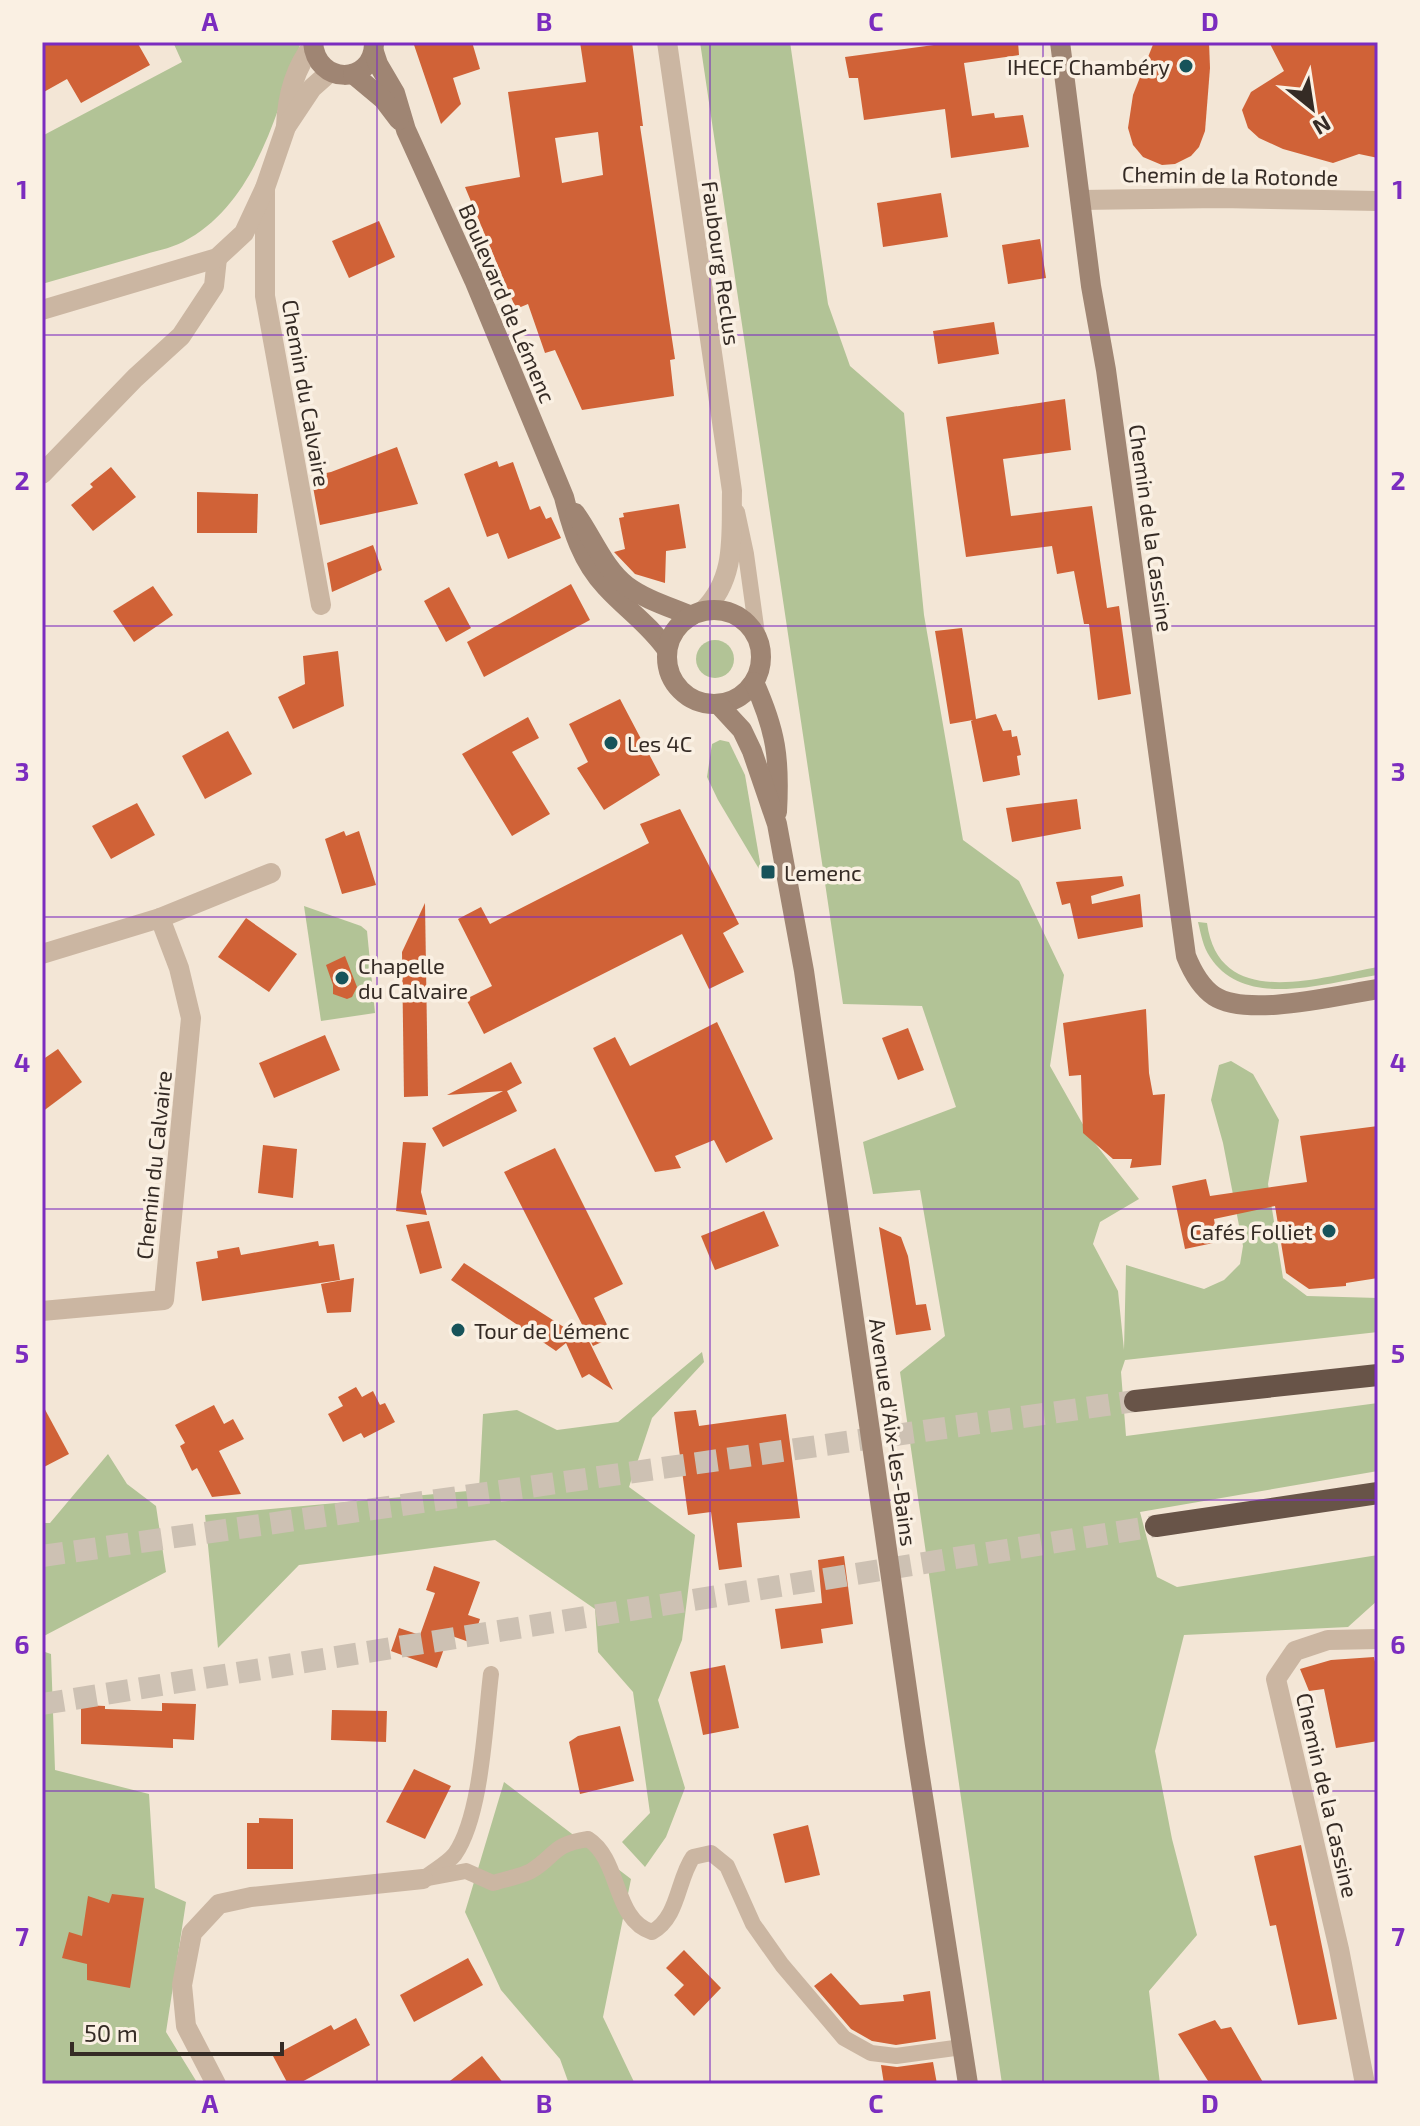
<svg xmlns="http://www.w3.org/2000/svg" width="1420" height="2126" font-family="'Exo 2',sans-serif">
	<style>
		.green { fill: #b2c396 }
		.building { fill: #d06237; fill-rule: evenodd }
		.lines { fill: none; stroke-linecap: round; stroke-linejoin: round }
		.trunk-tunnel { stroke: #cdc1b3; stroke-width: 22; stroke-dasharray: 22 11; stroke-linecap: butt }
		.service { stroke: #cbb6a2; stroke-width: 16 }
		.minor { stroke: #cbb6a2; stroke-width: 20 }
		.tertiary { stroke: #cbb6a2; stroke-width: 20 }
		.secondary { stroke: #9f8573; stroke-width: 20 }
		.trunk { stroke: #685448; stroke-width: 22 }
		.grid { fill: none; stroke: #7b2cbf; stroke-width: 2; stroke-opacity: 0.55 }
		.poi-dot { fill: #17535a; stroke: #faf0e3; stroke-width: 3 }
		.labels { text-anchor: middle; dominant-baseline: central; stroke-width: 7; stroke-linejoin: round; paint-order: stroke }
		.poi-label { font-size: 22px; fill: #352b25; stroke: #faf0e3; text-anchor: start }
		.street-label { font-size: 22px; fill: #352b25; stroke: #faf0e3 }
		.neatline { fill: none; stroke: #7b2cbf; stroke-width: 3 }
		.grid-label { font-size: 26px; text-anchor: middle; font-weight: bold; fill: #7b2cbf }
	</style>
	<rect width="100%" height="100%" fill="#f3e6d6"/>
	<!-- green -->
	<g class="green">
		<path d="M 173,42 L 301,42 C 276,113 256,204 183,242 C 169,249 151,252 136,257 C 105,266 73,275 42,284 L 42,136 L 182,62 Z"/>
		<polygon points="700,42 790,42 828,304 850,366 904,413 924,615 963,840 1019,881 1064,975 1050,1066 1090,1137 1139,1199 1100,1222 1093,1244 1118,1291 1124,1350 1126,1265 1204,1289 1224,1280 1240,1264 1243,1246 1223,1143 1211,1100 1219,1065 1231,1061 1253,1074 1279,1120 1268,1184 1283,1278 1307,1296 1378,1298 1378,1332 1125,1360 1121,1372 1126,1436 1378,1403 1378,1471 1140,1512 1157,1577 1177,1587 1378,1555 1378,1600 1348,1627 1184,1635 1155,1751 1172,1839 1197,1935 1149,1991 1160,2084 1002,2084 900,1372 945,1336 920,1190 873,1194 863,1142 956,1107 922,1006 843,1004"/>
		<circle cx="715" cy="659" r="19"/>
		<polygon points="720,740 729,742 745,775 762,874 718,800 707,777 712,744"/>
		<polygon points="304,906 361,926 367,931 375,1013 321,1021"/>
		<path d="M 1198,922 L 1207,923 C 1219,1012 1319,977 1378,967 L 1378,975 C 1327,982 1245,1011 1210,957 C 1203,947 1201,934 1198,922 Z"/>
		<polygon points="702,1352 704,1362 652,1418 629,1487 695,1535 682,1640 658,1700 685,1788 666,1837 645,1867 622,1842 650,1813 633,1692 598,1652 595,1609 495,1540 299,1565 218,1648 205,1515 479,1490 483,1414 517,1410 557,1430 618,1422"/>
		<polygon points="108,1454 127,1484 156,1506 166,1572 42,1637 42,1523 50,1523"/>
		<polygon points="42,1651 51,1654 55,1770 149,1794 155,1888 186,1902 166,2032 198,2084 42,2084"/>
		<polygon points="504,1782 631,1879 603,2017 635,2084 569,2084 560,2059 501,1990 465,1912"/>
	</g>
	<!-- building -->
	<g class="building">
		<polygon points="42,42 137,42 150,65 81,103 67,79 42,93"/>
		<polygon points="413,42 472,42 480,69 453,78 461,104 441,124"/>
		<path d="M 580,42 L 632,42 L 643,126 L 640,126 L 675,359 L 670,360 L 674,396 L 582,410 L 555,350 L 545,353 L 528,304 L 516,309 L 465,187 L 520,177 L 508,92 L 586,82 ZM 598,132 L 603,175 L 562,183 L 555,138 Z"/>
		<polygon points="956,42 1018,42 1019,55 964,63 972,116 994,113 995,118 1023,115 1029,147 951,158 945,109 864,120 858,78 849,78 845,57"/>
		<polygon points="1154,42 1209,42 1210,68 1205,131 1199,147 1191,156 1175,164 1162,165 1143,157 1133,145 1128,128 1133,95"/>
		<polygon points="1269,42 1378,42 1378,158 1359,154 1333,163 1283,149 1259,138 1248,128 1242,110 1251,92 1284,71"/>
		<polygon points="941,193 948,237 883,247 877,203"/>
		<polygon points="379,221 395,257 349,278 332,241"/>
		<polygon points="1040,239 1046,278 1008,284 1002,245"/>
		<polygon points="994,322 999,354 938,364 933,331"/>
		<polygon points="1065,399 1071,450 1003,459 1011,516 1092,506 1107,608 1119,606 1131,694 1098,700 1089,624 1084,624 1074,571 1057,574 1052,546 966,557 946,417"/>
		<polygon points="397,447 418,504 320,525 311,476 331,472"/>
		<polygon points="497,461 499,467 513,462 530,510 540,506 546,519 551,517 561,538 508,559 498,533 487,537 464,474"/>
		<polygon points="111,467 136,497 93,531 71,505 93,487 90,484"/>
		<polygon points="197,492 258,494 257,533 197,533"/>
		<polygon points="679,504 686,548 666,551 665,583 635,574 614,552 625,549 619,518 624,517 623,513"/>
		<polygon points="373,545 382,570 332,592 327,563"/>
		<polygon points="571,584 590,620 484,677 467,642"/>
		<polygon points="153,586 173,615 134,642 113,611"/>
		<polygon points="449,587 471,628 446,642 424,601"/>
		<polygon points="962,628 976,719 996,714 1003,731 1011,730 1012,737 1017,736 1021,755 1017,756 1020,775 983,782 971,721 973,720 950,724 935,631"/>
		<polygon points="338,651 344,706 293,729 278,697 305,684 303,656"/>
		<polygon points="620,699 660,775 604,810 577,768 588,762 569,724"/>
		<polygon points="528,717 539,738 512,752 550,814 512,836 462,754"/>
		<polygon points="228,731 252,774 205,799 182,756"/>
		<polygon points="1077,799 1081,829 1012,842 1006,808"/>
		<polygon points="137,803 155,835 111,859 92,826"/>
		<polygon points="680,809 739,924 723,933 744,972 709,989 682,934 484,1034 466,999 492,986 458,919 481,907 490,924 649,843 640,824"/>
		<polygon points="344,831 346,836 359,831 376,885 342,894 325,839"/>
		<polygon points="1122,876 1124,886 1091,896 1092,904 1140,894 1143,927 1078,939 1070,903 1062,905 1056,882"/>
		<polygon points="425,903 428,1096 404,1097 402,952"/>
		<polygon points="246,918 297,954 269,992 218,957"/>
		<polygon points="345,956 357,987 352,997 347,999 333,994 333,985 326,965"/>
		<polygon points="1146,1009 1149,1073 1153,1095 1165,1094 1161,1165 1130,1168 1132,1159 1113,1159 1083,1133 1081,1075 1069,1076 1063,1023"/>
		<polygon points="717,1022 773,1139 726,1163 714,1140 675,1156 681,1168 655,1172 593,1048 615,1037 630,1066"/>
		<polygon points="908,1028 924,1070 898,1080 882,1038"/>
		<polygon points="325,1035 340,1070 274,1098 259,1063"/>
		<polygon points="58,1049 82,1082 42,1112 42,1060"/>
		<polygon points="511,1062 522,1083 507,1091 517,1111 443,1147 432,1128 503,1091 447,1095"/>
		<polygon points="1378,1126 1378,1278 1346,1283 1346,1286 1309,1289 1286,1273 1275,1206 1214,1219 1218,1242 1185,1249 1172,1186 1206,1179 1210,1196 1307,1182 1300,1136"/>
		<polygon points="403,1142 426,1143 421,1192 427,1215 396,1211"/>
		<polygon points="263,1145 297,1149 293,1198 258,1193"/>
		<polygon points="555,1148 623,1284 594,1298 613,1337 593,1346 504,1172"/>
		<polygon points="764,1211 779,1246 715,1270 701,1236"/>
		<polygon points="429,1221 442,1268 420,1274 406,1225"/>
		<polygon points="879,1227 901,1237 908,1256 916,1305 926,1304 931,1330 896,1335"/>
		<polygon points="318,1241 319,1246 334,1244 340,1280 202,1301 196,1262 218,1258 217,1251 239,1247 241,1255"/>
		<polygon points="464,1263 584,1340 586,1335 613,1390 589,1374 582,1378 566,1343 556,1351 451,1280"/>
		<polygon points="354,1278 351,1312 327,1313 321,1284"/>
		<polygon points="356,1387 362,1397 373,1391 380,1405 385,1403 395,1422 364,1438 361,1433 343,1442 328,1414 343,1406 338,1397"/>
		<polygon points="42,1404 69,1454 42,1468"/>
		<polygon points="214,1405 224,1424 233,1419 244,1439 219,1451 241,1494 212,1497 197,1468 192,1471 180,1446 185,1443 175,1425"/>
		<polygon points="696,1410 699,1426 786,1414 800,1518 737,1523 742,1567 719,1570 711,1512 688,1515 674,1412"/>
		<polygon points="844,1556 853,1624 821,1629 823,1643 781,1649 775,1609 822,1603 818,1560"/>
		<polygon points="434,1566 480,1582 468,1615 480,1619 472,1643 449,1635 437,1668 391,1651 399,1628 420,1635 435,1593 426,1590"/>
		<polygon points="1374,1657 1378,1676 1378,1741 1336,1748 1324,1689 1309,1691 1300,1669 1331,1660"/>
		<polygon points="725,1665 739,1728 703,1735 690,1672"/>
		<polygon points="162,1703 196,1704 194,1740 173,1739 173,1748 81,1744 81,1705 105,1706 105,1709 162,1711"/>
		<polygon points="332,1710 387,1711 386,1742 331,1740"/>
		<polygon points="620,1726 634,1781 580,1794 569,1742 578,1736"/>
		<polygon points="414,1769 451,1786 425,1839 386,1822"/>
		<polygon points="259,1818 293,1819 293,1869 247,1869 247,1823 259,1823"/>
		<polygon points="808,1825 820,1875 785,1883 773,1834"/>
		<polygon points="1301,1845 1337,2019 1298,2025 1276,1925 1270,1926 1254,1856"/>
		<polygon points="112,1894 144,1898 130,1988 87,1980 87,1964 62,1958 69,1932 82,1936 88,1896 109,1903"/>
		<polygon points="684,1950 721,1988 694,2016 674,1995 684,1985 666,1968"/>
		<polygon points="468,1958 483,1985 414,2022 400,1995"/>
		<polygon points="831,1973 860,2005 904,2001 903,1995 930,1991 936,2039 896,2045 872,2041 851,2029 814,1986"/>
		<polygon points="356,2018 370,2045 298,2084 288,2084 273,2056 331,2025 334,2030"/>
		<polygon points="1215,2020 1221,2029 1231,2027 1264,2084 1210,2084 1178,2034"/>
		<polygon points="482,2056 504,2084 446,2084"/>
		<polygon points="933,2062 937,2084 884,2084 881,2065 897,2067"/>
	</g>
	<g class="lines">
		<!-- trunk-tunnel -->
		<g class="trunk-tunnel">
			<polyline points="42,1556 1135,1401"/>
			<polyline points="42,1704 1156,1526"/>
		</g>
		<!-- service -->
		<g class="service">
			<polyline points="737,512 746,554 758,641"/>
			<path d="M 426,1877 C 435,1870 448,1863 455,1854 C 482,1815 485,1722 491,1674"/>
			<path d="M 423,1879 L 466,1871 L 493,1883 C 505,1879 520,1877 531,1871 C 556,1856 552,1844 588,1839 C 621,1860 613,1920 652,1932 C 679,1917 677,1880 693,1857 L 711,1853 L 727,1866 L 753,1924 L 782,1965 L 844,2038 L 871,2053 L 896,2056 L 962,2047"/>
		</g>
		<!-- minor -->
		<g class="minor">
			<polyline points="265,188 265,296 321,605"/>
			<polyline points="1081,200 1220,198 1378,201"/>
			<polyline points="42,474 135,378 181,336 214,286 217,258"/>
			<polyline points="160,918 271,873"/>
			<polyline points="42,954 160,918 179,968 191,1018 164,1300 42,1311"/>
			<polyline points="216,2084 186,2026 182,1985 192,1933 219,1904 251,1897 423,1879"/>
			<polyline points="1365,2084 1339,1949 1276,1679 1295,1651 1328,1640 1378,1639"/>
		</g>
		<!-- tertiary -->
		<g class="tertiary">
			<path d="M 667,42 L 732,491 C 731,535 737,578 703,611"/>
			<path d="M 286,127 C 287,97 294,69 313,45"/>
			<polyline points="42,310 217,258 244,233 265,188 286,127 312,88 330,72"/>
		</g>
		<!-- secondary -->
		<g class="secondary">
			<path d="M 313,42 C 316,86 373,85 374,44"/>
			<path d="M 1060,42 L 1091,286 L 1106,370 L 1186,956 C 1192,971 1201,987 1214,996 C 1248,1018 1338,995 1378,989"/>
			<path d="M 374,52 L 378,64 L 395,93 L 406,130 L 474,280 L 564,497 C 572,529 582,562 606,587 C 626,609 650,625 667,650"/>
			<polyline points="353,74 383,99 399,120"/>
			<path d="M 575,513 C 592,536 604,569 627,586 C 646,600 670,607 691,616"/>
			<circle cx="714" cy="657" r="47"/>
			<path d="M 754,682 C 776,731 780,758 777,812"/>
			<polyline points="718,704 742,730 752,751 777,824 804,971 915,1745 968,2084"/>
		</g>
		<!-- trunk -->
		<g class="trunk">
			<polyline points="1135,1401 1378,1375"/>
			<polyline points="1156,1526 1378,1493"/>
		</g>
	</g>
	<!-- grid -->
	<path class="grid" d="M 377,42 L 377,2084M 710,42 L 710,2084M 1043,42 L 1043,2084M 42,335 L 1378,335M 42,626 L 1378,626M 42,917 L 1378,917M 42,1209 L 1378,1209M 42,1500 L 1378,1500M 42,1791 L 1378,1791"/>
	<!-- markers -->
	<g class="poi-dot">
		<circle cx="1186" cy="66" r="8"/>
		<circle cx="611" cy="743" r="8"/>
		<rect x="760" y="864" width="16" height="16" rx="4"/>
		<circle cx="342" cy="978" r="8"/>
		<circle cx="1329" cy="1231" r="8"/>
		<circle cx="458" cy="1330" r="8"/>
	</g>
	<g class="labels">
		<!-- poi labels -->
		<g class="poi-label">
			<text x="1170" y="66" text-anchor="end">IHECF Chambéry</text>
			<text x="627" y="743">Les 4C</text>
			<text x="784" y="872">Lemenc</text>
			<text x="358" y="965">Chapelle<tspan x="358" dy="25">du Calvaire</tspan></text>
			<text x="1313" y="1231" text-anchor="end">Cafés Folliet</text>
			<text x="474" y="1330">Tour de Lémenc</text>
		</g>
		<!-- street labels -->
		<g class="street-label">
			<text transform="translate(1230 175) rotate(1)">Chemin de la Rotonde</text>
			<text transform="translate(722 263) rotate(82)">Faubourg Reclus</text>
			<text transform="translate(508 303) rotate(67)">Boulevard de Lémenc</text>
			<text transform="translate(307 393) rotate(80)">Chemin du Calvaire</text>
			<text transform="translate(1152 528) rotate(82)">Chemin de la Cassine</text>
			<text transform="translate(153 1165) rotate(-84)">Chemin du Calvaire</text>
			<text transform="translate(894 1432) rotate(82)">Avenue d'Aix-les-Bains</text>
			<text transform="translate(1328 1795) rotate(77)">Chemin de la Cassine</text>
		</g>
	</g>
	<!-- border -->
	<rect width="1420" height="2126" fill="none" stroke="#faf0e3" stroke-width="88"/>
	<!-- north arrow -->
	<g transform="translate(1312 108) rotate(150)" stroke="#faf0e3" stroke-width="6" paint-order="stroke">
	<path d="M0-6L14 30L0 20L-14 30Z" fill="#352b25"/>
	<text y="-12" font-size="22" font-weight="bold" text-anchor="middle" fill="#352b25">N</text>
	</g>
	<!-- scale -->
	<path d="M72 2042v12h210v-12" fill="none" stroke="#352b25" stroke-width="4"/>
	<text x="84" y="2042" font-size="24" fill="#352b25" stroke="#faf0e3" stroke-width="6" paint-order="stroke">50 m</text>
	<rect x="44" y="44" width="1332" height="2038" class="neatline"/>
	<g class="grid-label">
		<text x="210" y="31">A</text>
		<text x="544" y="31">B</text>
		<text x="876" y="31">C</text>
		<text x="1210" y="31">D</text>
		<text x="22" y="199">1</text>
		<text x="1398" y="199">1</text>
		<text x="22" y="490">2</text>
		<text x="1398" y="490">2</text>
		<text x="22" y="781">3</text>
		<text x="1398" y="781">3</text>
		<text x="22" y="1072">4</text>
		<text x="1398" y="1072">4</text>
		<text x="22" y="1363">5</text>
		<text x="1398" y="1363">5</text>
		<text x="22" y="1654">6</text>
		<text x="1398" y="1654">6</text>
		<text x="22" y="1946">7</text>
		<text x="1398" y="1946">7</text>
		<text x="210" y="2113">A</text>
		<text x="544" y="2113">B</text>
		<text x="876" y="2113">C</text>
		<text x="1210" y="2113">D</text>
	</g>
</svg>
